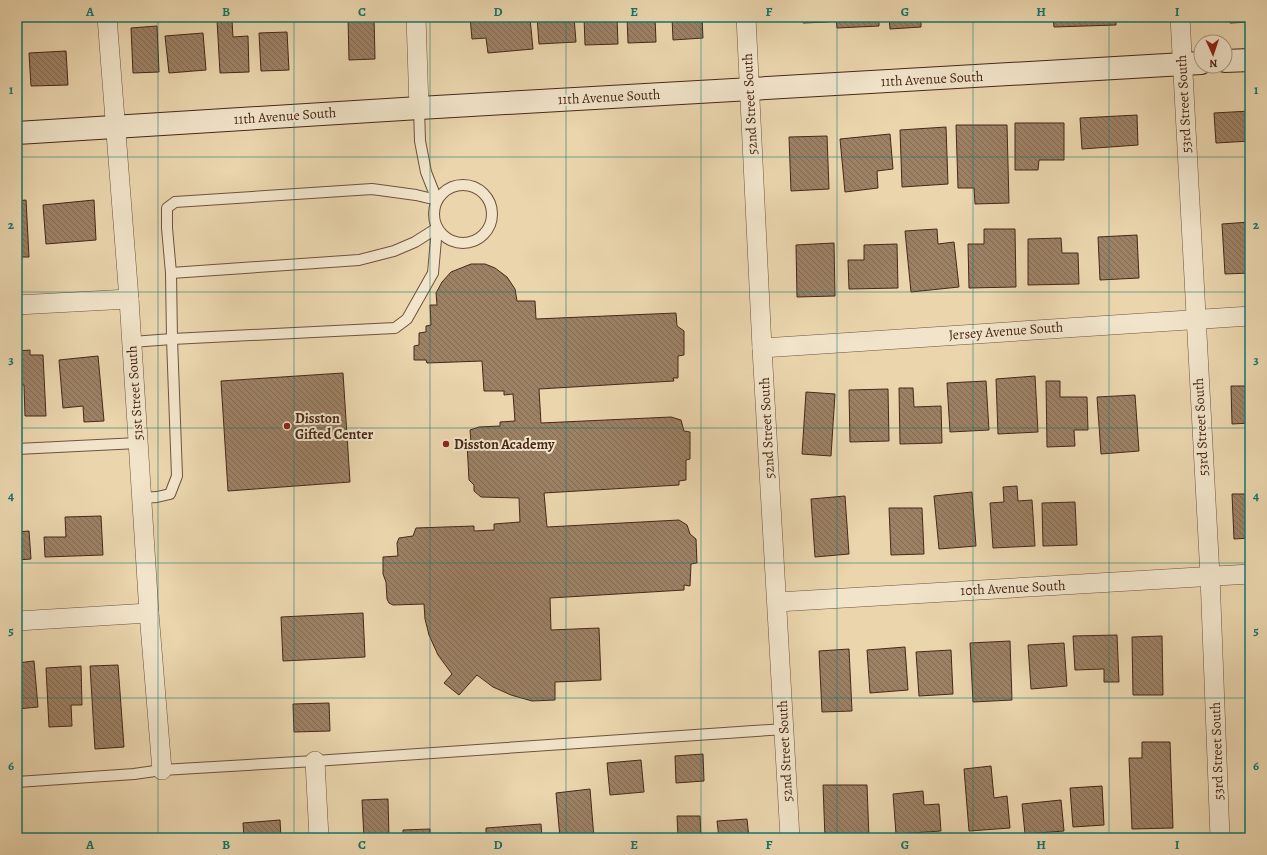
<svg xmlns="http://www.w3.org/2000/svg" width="1267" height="855" font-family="Alegreya,serif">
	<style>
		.building { fill: url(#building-back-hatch); stroke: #482717 }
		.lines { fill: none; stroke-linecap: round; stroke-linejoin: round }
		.lane-casing { stroke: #70523c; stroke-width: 12 }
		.street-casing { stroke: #70523c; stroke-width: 20 }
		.secondary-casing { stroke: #482717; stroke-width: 24 }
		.lane { stroke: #f1e4ca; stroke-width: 10 }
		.street { stroke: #f1e4ca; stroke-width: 19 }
		.secondary { stroke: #f1e4ca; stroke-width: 22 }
		.grid { fill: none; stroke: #0f766e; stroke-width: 1; stroke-opacity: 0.55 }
		.poi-dot { fill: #8f2418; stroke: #f1e4ca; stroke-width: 1.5 }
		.labels { text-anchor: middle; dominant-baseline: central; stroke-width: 4; stroke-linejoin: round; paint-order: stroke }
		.street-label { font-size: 14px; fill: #482717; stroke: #f1e4ca }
		.poi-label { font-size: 14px; font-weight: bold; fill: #482717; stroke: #f1e4ca; text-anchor: start }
		.neatline { fill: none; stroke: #0f766e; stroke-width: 1.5 }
		.grid-label { font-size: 13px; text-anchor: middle; font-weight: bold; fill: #0f766e }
	</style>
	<defs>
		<pattern id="building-back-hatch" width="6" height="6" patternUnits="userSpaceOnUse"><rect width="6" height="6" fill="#9c8165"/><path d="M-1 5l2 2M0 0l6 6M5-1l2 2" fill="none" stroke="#816a52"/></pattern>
	</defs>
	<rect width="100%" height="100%" fill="#ead5ad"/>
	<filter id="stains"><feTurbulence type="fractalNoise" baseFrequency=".005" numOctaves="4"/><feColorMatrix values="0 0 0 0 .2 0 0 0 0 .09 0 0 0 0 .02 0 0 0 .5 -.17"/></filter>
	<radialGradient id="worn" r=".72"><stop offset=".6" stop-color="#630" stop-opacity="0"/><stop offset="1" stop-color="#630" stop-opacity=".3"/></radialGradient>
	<!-- building -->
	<g class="building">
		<polygon points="348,17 374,17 375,59 349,60"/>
		<polygon points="470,17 515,17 515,19 530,18 533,49 488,53 486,38 472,39"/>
		<polygon points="537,17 574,17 576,42 539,44"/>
		<polygon points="584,17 617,17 618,44 585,45"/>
		<polygon points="627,17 655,17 656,42 628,43"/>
		<polygon points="672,17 702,17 703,38 673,40"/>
		<polygon points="803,17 828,17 828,22 803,23"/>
		<polygon points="836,17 879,17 879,26 837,28"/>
		<polygon points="889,17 921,17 921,27 890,29"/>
		<polygon points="1004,17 1036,17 1037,18 1004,18"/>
		<polygon points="1053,17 1116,17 1116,25 1054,27"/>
		<polygon points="1230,17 1250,17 1250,22 1230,23"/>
		<polygon points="217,20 232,20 233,37 248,36 249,72 220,73"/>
		<polygon points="157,26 159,72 133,73 131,28"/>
		<polygon points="287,32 289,70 261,71 259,33"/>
		<polygon points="203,33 206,70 169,73 165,36"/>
		<rect x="17" y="37" width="1" height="49"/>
		<polygon points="66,51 68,85 31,86 29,53"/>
		<polygon points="1250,111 1250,141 1216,143 1214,113"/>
		<polygon points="1137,115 1138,145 1082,149 1080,118"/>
		<polygon points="1015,123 1064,123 1064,160 1039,160 1038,170 1015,170"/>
		<polygon points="956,125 1007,125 1009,203 975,204 974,188 958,188"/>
		<polygon points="946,127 948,184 902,187 900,130"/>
		<polygon points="890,134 893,169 877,171 878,188 845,192 840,139"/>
		<polygon points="827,136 829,189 791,191 789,137"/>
		<polygon points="26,200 29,257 17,257 17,201"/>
		<polygon points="94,200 96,240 46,244 43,205"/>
		<polygon points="1250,222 1250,273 1225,274 1222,224"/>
		<polygon points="937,229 938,244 954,242 959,287 911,292 905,231"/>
		<polygon points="984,229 1015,229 1016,287 969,288 968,244 984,244"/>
		<polygon points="1137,235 1139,278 1100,280 1098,237"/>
		<polygon points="1061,238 1062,253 1078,253 1079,284 1028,285 1028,239"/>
		<polygon points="834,243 835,296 797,297 796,245"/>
		<polygon points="897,244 898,288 849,289 848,260 864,260 864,245"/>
		<polygon points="471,264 485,264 495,268 507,277 515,289 517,301 535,301 536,319 676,313 677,326 684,331 684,355 678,356 678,378 673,378 674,381 539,389 541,423 671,417 681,420 684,431 690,432 690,459 686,460 686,480 679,481 679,485 544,493 547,527 679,520 687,525 690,534 696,539 697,563 691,564 690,586 684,585 684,590 550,598 551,630 599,628 601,680 555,682 555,700 532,701 511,695 493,687 477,675 459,695 444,683 452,674 438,655 429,635 425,619 424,604 393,605 389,603 387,599 386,582 383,574 383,557 398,556 397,543 399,538 413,536 416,528 474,526 474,531 494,530 494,524 520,522 519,498 481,497 474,491 474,485 469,480 467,443 471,442 470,430 479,427 500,426 500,422 515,421 513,394 504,395 504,391 484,391 482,361 427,363 426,360 414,360 414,346 419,345 419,333 426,332 426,326 431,325 430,305 437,305 436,293 442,282 451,272"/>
		<polygon points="30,350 30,355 43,355 46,416 25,416 24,385 17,385 17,351"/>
		<polygon points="98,356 104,421 84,422 83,406 63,408 59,360"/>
		<polygon points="1250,367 1250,423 1232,424 1231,386 1248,386 1248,368"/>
		<polygon points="343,373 350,482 228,491 221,381"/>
		<polygon points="1035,376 1038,432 998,434 996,379"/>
		<polygon points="986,381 989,430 950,432 947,383"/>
		<polygon points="1046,381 1060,381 1060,397 1087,397 1088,430 1074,430 1075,446 1047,447"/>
		<polygon points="899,388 913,388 914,407 941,406 942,443 900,444"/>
		<polygon points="888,389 889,441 850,442 849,390"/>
		<polygon points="806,392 835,394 831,456 802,454"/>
		<polygon points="1135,395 1139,451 1101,454 1097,397"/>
		<polygon points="1017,486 1018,501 1032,500 1035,546 993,548 990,503 1004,502 1003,487"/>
		<polygon points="972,492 976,546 939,549 934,496"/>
		<polygon points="1232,494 1250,494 1250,538 1234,539"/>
		<polygon points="845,496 849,554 815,557 811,499"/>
		<polygon points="1075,502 1077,545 1043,546 1042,503"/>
		<polygon points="889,508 922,508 924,554 891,555"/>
		<polygon points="101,516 103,555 45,557 44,537 66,537 65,517"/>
		<polygon points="29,531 31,559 17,560 17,532"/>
		<polygon points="363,613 365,657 283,661 281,617"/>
		<polygon points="1247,622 1250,622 1250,650 1248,650"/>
		<polygon points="1117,635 1119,682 1104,682 1104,669 1075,670 1073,636"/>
		<polygon points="1162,636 1163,695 1133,695 1132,637"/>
		<polygon points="1010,641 1012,700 973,702 970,643"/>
		<polygon points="1064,643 1067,686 1031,689 1028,645"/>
		<polygon points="905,647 908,690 870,693 867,650"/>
		<polygon points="849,649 852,711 822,712 819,651"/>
		<polygon points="951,650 953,694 919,696 916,652"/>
		<polygon points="34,661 38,707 17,709 17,663"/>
		<polygon points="118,665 124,747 95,749 90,666"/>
		<polygon points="81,666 82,705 71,705 72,726 49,727 46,668"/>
		<polygon points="329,703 330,731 294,732 293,704"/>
		<polygon points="1142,742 1170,742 1173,828 1132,829 1129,758 1142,758"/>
		<polygon points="703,754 704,781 676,783 675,756"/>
		<polygon points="641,760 644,792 610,795 607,763"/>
		<polygon points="991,766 994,798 1007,796 1010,828 969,831 964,769"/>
		<polygon points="823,785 867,785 869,838 825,838"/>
		<polygon points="1102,786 1104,825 1073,827 1070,788"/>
		<polygon points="590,789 594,838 560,838 556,793"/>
		<polygon points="923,791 924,805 939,804 941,831 896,834 893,794"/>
		<polygon points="388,799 389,838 364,838 362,800"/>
		<polygon points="1061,800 1064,831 1025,834 1022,804"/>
		<polygon points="677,816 700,816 701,838 678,838"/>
		<polygon points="747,819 749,838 719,838 717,821"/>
		<polygon points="280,820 281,838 244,838 243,823"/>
		<polygon points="541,824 542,838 486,838 486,828"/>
		<polygon points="430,829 430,838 403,838 403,830"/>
		<polygon points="461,833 462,838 439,838 439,835"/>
		<rect x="137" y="835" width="16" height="3"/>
	</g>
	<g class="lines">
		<!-- lane casing -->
		<g class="lane-casing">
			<g id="lane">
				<polyline points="419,108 420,141 426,172 437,200"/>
				<circle cx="463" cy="214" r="29"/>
				<polyline points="171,273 359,260 394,251 415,242 437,228"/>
				<polyline points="132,342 172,339 171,273 167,228 167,208 175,202 372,189 416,195 437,200"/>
				<polyline points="17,449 138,443"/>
				<polyline points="142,498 157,497 170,494 177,476 172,339 395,328 407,319 433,273 437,228"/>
				<polyline points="17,782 134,774 162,770 315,761 784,729"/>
			</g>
		</g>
		<!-- street casing -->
		<g class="street-casing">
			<g id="street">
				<polyline points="107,17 129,299 149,613 162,770"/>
				<polyline points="416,17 419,108"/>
				<polyline points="746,17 762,348 790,838"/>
				<polyline points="1180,17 1210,576 1220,838"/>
				<polyline points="17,305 129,299"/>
				<polyline points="762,348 1250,316"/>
				<polyline points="777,602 1250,574"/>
				<polyline points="17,621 149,613"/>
				<polyline points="315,761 319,838"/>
			</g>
		</g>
		<!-- secondary casing -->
		<g class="secondary-casing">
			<g id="secondary">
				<polyline points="1225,61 1250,60"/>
				<polyline points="17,133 419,108 1201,63"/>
			</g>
		</g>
		<!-- lane -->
		<use href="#lane" class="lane"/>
		<!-- street -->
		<use href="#street" class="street"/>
		<!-- secondary -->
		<use href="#secondary" class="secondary"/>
	</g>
	<!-- grid -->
	<path class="grid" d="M 158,17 L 158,838M 294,17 L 294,838M 430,17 L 430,838M 566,17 L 566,838M 701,17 L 701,838M 837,17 L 837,838M 973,17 L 973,838M 1109,17 L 1109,838M 17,157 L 1250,157M 17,292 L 1250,292M 17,428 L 1250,428M 17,563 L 1250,563M 17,698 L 1250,698"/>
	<!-- markers -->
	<g class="poi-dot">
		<circle cx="287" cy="426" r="4"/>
		<circle cx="446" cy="444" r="4"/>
	</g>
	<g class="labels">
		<!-- street labels -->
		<g class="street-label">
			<text transform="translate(932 79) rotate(-3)">11th Avenue South</text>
			<text transform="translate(609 97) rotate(-3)">11th Avenue South</text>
			<text transform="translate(750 104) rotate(-93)">52nd Street South</text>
			<text transform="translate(1184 104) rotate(-93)">53rd Street South</text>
			<text transform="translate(285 116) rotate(-4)">11th Avenue South</text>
			<text transform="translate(1006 331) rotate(-4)">Jersey Avenue South</text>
			<text transform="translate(135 393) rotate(-94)">51st Street South</text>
			<text transform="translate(1201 427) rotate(-93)">53rd Street South</text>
			<text transform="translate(767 428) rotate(-93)">52nd Street South</text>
			<text transform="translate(1013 588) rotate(-3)">10th Avenue South</text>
			<text transform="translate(785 751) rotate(-93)">52nd Street South</text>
			<text transform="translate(1217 751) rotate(-92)">53rd Street South</text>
		</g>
		<!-- poi labels -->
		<g class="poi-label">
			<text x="295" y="418">Disston<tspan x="295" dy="16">Gifted Center</tspan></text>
			<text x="454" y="444">Disston Academy</text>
		</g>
	</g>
	<!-- margin -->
	<rect width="1267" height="855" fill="none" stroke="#ead5ad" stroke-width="44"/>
	<!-- north arrow -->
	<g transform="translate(1213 54) rotate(177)"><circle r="19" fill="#f1e4ca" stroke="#ad9882"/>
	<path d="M0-3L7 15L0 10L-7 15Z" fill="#8f2418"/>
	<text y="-6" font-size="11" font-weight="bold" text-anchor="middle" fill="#482717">N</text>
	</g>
	<rect x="22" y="22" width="1223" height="811" class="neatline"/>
	<g class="grid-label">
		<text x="90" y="16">A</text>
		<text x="226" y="16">B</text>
		<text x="362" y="16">C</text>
		<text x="498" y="16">D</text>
		<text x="634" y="16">E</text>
		<text x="769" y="16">F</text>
		<text x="905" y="16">G</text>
		<text x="1041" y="16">H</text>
		<text x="1177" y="16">I</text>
		<text x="11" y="94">1</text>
		<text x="1256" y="94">1</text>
		<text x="11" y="229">2</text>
		<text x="1256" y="229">2</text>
		<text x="11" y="364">3</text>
		<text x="1256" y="364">3</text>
		<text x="11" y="500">4</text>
		<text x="1256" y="500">4</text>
		<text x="11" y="635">5</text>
		<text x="1256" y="635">5</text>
		<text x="11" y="770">6</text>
		<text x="1256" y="770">6</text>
		<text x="90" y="849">A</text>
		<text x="226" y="849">B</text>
		<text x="362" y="849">C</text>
		<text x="498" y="849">D</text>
		<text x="634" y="849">E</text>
		<text x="769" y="849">F</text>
		<text x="905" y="849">G</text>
		<text x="1041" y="849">H</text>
		<text x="1177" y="849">I</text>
	</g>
	<rect width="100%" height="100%" filter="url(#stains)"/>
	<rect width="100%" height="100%" fill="url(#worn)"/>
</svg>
